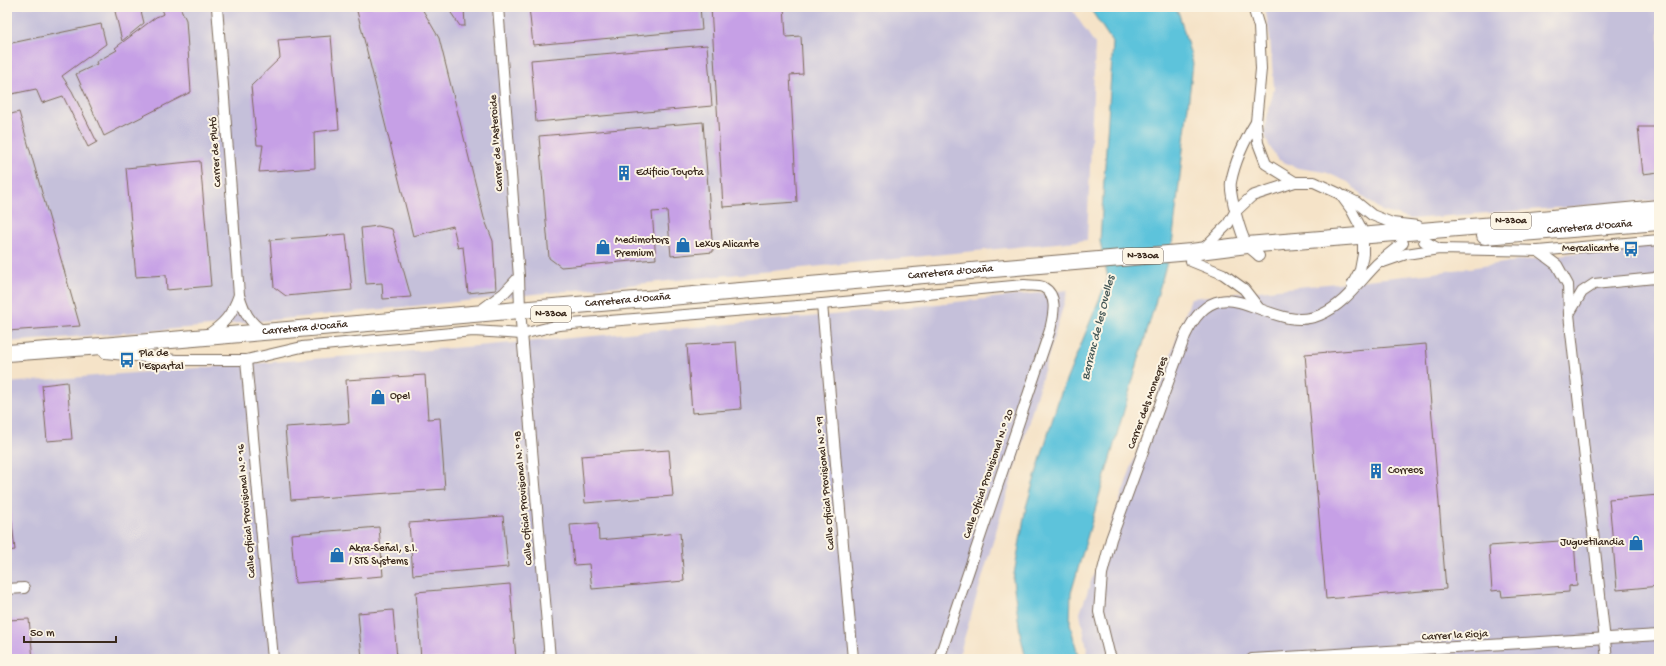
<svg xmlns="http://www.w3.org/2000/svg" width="1666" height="666" font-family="'Gochi Hand',sans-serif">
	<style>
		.industrial { fill: #c5c0da }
		.water { fill: #5dc3db; stroke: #4c767c }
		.building { fill: #c6a0e6 }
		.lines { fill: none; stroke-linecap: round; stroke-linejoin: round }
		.street-casing { stroke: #7c6b5a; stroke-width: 12 }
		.primary-casing { stroke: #7c6b5a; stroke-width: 18 }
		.street { stroke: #fff; stroke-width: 10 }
		.primary { stroke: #fff; stroke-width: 16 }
		.labels { text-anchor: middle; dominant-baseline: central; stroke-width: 4; stroke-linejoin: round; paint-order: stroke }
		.shield { fill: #fcf5e5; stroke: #75675a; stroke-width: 1 }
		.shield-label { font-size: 10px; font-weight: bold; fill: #3b2a1e }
		.street-label { font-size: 11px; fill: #3b2a1e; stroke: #fcf5e5 }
		.poi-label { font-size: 11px; fill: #3b2a1e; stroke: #fcf5e5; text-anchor: start }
		.water-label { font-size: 12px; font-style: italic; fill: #455857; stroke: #fcf5e5 }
	</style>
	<rect width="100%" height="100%" fill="#fcf5e5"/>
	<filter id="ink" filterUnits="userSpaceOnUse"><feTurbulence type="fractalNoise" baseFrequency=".025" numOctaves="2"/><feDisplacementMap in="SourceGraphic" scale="8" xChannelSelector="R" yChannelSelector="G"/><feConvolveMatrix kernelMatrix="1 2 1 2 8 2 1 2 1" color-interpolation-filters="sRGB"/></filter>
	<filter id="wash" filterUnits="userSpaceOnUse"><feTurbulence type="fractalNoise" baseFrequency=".012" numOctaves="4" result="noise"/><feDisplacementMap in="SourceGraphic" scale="16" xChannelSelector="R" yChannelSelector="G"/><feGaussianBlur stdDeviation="0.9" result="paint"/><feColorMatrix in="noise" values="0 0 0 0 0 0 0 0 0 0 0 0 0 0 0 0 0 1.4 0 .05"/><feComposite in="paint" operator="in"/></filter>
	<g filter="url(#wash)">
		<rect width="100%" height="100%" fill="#f5e3c8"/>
		<!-- industrial -->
		<g class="industrial">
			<polygon points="7,7 1070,7 1095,44 1087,240 199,327 7,342"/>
			<polygon points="1265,7 1659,7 1659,200 1410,219 1382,211 1362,196 1348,182 1325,172 1298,168 1279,160 1269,146 1264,132 1274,88 1270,38"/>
			<polygon points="1659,241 1659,659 1089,659 1080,613 1191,298 1434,273"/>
			<polygon points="1068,290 958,659 7,659 7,383 490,345 843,314"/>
		</g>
		<!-- water -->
		<polygon class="water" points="1089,7 1174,7 1179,14 1193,63 1172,245 1071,593 1070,624 1079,659 1026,659 1020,633 1013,580 1026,507 1059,398 1108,278 1100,241 1113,43"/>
		<g id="blocks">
			<!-- building -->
			<g class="building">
				<polygon points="114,7 140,7 144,23 122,41"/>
				<polygon points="164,7 180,7 186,20 191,92 104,136 76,74 97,64 96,62 117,50 115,48 156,17 164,14 162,9"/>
				<polygon points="356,7 421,7 439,38 484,218 493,241 496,290 468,293 463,247 458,248 453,226 413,236"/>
				<polygon points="447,7 464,7 465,26 460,26"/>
				<polygon points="529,7 700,7 702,30 533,45"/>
				<polygon points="711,7 784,7 786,37 801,36 803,74 790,75 797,202 723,207"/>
				<polygon points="101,24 106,44 62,76 72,91 97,142 88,147 63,96 42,103 36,89 7,95 7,44"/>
				<polygon points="331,36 339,129 314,132 315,168 259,172 263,145 257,145 251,86 280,58 278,40"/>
				<polygon points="707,45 712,106 536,122 531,60"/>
				<polygon points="19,112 80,326 7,331 7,115"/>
				<polygon points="703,122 713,252 671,256 667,211 652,212 656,259 561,267 549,258 539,136"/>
				<polygon points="1638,127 1659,127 1659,172 1643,174"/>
				<polygon points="200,161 211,286 167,290 166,275 136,277 126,168"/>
				<polygon points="378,226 392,229 411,297 383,299 382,283 366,284 361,228"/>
				<polygon points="346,234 352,290 286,296 274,287 270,240"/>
				<polygon points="736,342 741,409 692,413 687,345"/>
				<polygon points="1426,344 1446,589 1326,599 1305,354"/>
				<polygon points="425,375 428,419 440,418 445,489 291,500 285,427 349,423 346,380"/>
				<polygon points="67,382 72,439 47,441 42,385"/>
				<polygon points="669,450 673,496 585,503 581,456"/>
				<polygon points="7,478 15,550 7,551"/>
				<polygon points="1659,495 1659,586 1617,590 1609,499"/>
				<polygon points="503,516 508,567 413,575 409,523"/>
				<polygon points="598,523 599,540 680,533 684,581 592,589 589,564 574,565 570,525"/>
				<polygon points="379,527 383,576 295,583 291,534"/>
				<polygon points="1574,540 1577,585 1569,586 1569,592 1502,597 1501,590 1492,591 1489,546"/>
				<polygon points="510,584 516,659 421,659 416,592"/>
				<polygon points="393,610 397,659 362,659 358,613"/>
				<polygon points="29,619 33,659 7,659 7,620"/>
			</g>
		</g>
	</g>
	<g filter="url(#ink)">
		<use href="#blocks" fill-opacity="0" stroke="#7c6b5a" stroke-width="1"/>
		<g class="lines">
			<!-- street casing -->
			<g class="street-casing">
				<g id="street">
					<path d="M 217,7 L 239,295 C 245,313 248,321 264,332"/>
					<polyline points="498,7 519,277 520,310 550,659"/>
					<polyline points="1253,7 1259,27 1261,69 1256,122 1258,143 1266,164 1295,182"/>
					<path d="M 1256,122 C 1245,140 1235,161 1231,182 C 1229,194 1241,235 1247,245 C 1250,249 1255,252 1259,256"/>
					<polyline points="1344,196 1356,202 1372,215 1392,223 1418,226"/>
					<polyline points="1424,241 1439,249"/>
					<polyline points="1203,249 1228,224 1235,212 1252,196 1295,182 1314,182 1340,194 1351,209 1361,228 1363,237 1363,254 1360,270 1352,285"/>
					<polyline points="1538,251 1557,265 1568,285 1569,314 1582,292 1594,284 1655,278 1659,275"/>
					<polyline points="1191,261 1223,274 1244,289 1258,307"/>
					<polyline points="1383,262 1406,254 1439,249 1538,251 1659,240"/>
					<polyline points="822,304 853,659"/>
					<polyline points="477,313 504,293 519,277"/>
					<polyline points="1569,314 1607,659"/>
					<path d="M 206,336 C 224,324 232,315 239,295"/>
					<path d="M 105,353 L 176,360 L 246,360 L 302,347 L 473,331 L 522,334 L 559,325 L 822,304 L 1024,285 C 1029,286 1038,285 1043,287 C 1059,296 1053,316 1050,330 L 939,659"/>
					<polyline points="246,360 273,659"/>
					<polyline points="7,589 24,588"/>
					<path d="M 1112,659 L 1109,653 L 1099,612 L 1102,574 L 1111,539 L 1185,336 C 1222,257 1267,337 1320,315 C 1344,305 1359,282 1377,264 C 1385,257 1394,250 1403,243"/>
					<polyline points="1252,659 1659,635"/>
				</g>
			</g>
			<!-- primary casing -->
			<g class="primary-casing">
				<g id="primary">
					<path id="s1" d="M 1485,236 L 1659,222"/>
					<path id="s2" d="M 7,353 L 102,346 L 1191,252 L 1247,245 L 1495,225 L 1509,222 L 1659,208"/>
				</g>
			</g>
			<!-- street -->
			<use href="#street" class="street"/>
			<!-- primary -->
			<use href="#primary" class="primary"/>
		</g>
	</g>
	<!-- icons -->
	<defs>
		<g id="building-bare" transform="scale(1.2)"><path d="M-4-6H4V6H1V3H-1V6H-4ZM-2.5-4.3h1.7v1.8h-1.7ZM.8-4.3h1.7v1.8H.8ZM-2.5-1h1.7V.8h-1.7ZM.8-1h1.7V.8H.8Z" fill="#1f6fb2" stroke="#fcf5e5" stroke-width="2.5" paint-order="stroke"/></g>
		<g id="shop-bare" transform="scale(1.2)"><path d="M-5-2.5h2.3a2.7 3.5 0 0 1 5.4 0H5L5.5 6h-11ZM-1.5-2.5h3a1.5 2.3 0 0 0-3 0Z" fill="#1f6fb2" stroke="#fcf5e5" stroke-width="2.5" paint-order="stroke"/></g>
		<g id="bus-bare" transform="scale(1.2)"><path d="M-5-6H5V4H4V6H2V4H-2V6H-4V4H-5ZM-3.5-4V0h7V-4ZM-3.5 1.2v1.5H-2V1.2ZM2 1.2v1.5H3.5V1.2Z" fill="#1f6fb2" stroke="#fcf5e5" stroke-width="2.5" paint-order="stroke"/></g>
	</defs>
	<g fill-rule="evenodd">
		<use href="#building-bare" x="624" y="173"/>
		<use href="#shop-bare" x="683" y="245"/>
		<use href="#shop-bare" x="603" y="247"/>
		<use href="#bus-bare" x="1631" y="249"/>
		<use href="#bus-bare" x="127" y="360"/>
		<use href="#shop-bare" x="378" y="397"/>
		<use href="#building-bare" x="1376" y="471"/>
		<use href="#shop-bare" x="1636" y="543"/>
		<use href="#shop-bare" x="337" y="555"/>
	</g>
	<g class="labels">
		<!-- shield labels -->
		<g class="shield">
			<rect x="1491" y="213" width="40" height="16" rx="3"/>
			<rect x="1123" y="248" width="40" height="16" rx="3"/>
			<rect x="531" y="306" width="40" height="16" rx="3"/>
		</g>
		<g class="shield-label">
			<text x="1511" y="221">N-330a</text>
			<text x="1143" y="256">N-330a</text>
			<text x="551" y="314">N-330a</text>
		</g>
		<!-- street labels -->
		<g class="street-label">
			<text transform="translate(497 143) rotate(-94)">Carrer de l'Asteroide</text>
			<text transform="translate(216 152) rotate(-94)">Carrer de Plutó</text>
			<text stroke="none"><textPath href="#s1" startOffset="105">Carretera d'Ocaña</textPath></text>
			<text stroke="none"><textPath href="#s2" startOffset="947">Carretera d'Ocaña</textPath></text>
			<text stroke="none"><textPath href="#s2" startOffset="623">Carretera d'Ocaña</textPath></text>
			<text stroke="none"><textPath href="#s2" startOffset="299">Carretera d'Ocaña</textPath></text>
			<text transform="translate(1148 403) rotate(-70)">Carrer dels Monegres</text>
			<text transform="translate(989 474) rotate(-71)">Calle Oficial Provisional N.º 20</text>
			<text transform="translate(826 483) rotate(-95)">Calle Oficial Provisional N.º 19</text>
			<text transform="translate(524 498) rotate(-95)">Calle Oficial Provisional N.º 18</text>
			<text transform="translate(247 511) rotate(-95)">Calle Oficial Provisional N.º 16</text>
			<text transform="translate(1455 636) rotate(-3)">Carrer la Rioja</text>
		</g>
		<!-- poi labels -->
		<g class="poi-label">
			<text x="636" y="173">Edificio Toyota</text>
			<text x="615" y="241">Medimotors<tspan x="615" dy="13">Premium</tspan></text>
			<text x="695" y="245">Lexus Alicante</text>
			<text x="1619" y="249" text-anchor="end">Mercalicante</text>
			<text x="139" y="354">Pla de<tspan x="139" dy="13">l'Espartal</tspan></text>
			<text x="390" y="397">Opel</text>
			<text x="1388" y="471">Correos</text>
			<text x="1624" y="543" text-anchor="end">Juguetilandia</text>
			<text x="349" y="549">Akra-Señal, s.l.<tspan x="349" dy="13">/ STS Systems</tspan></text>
		</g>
		<!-- water labels -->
		<g class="water-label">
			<text transform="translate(1099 328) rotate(-76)">Barranc de les Ovelles</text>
		</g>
	</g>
	<!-- margin -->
	<rect width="1666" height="666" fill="none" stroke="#fcf5e5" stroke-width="24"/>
	<!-- scale -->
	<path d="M24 636v6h92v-6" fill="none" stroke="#3b2a1e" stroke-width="2"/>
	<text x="30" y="636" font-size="12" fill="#3b2a1e" stroke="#fcf5e5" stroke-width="3" paint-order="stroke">50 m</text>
</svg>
